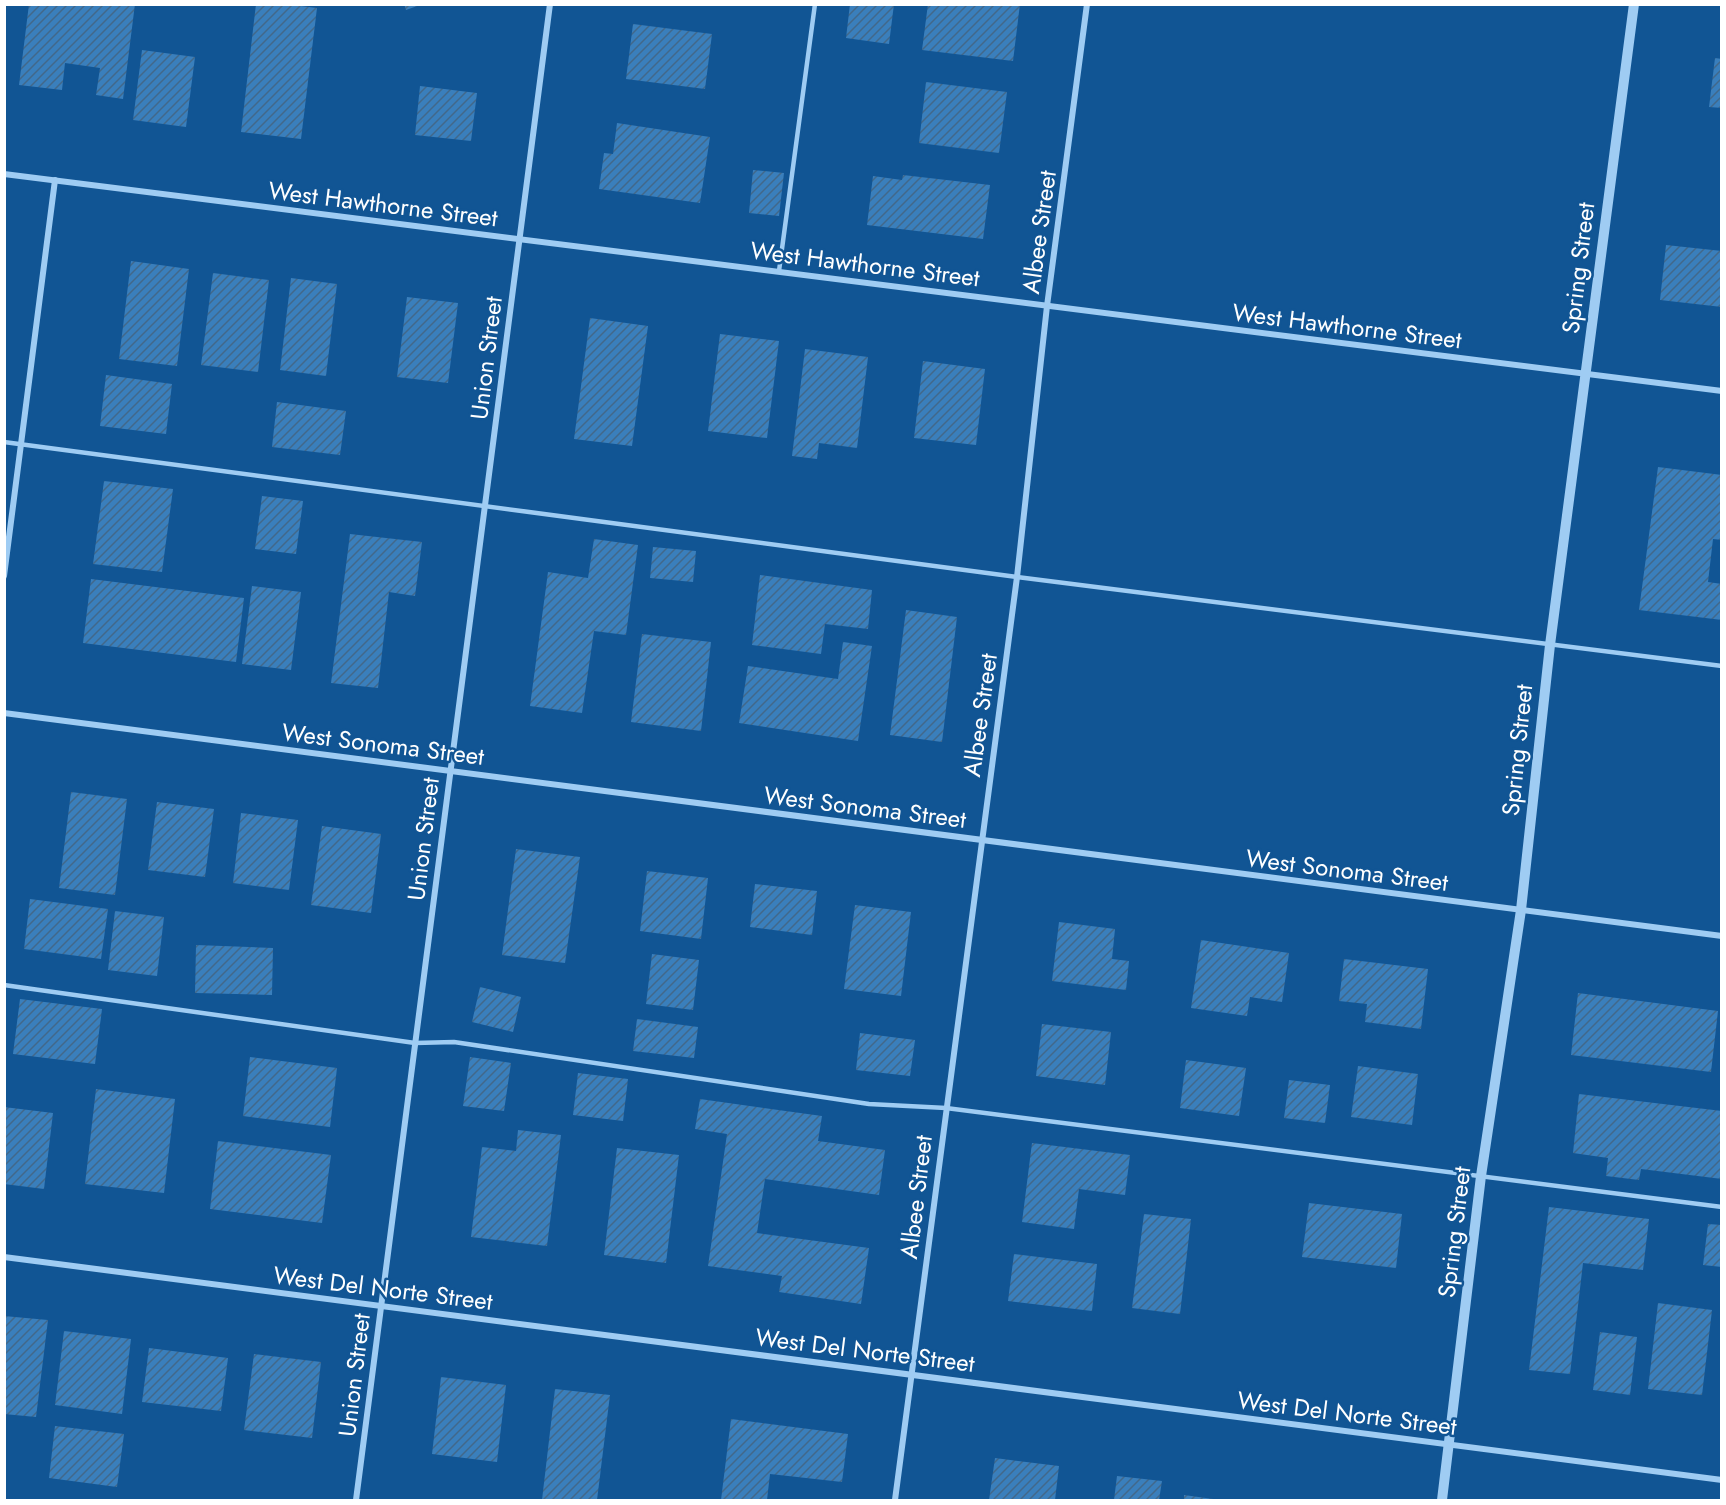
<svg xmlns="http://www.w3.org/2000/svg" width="1726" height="1505" font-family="Jost,sans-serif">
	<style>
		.building { fill: url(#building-hatch) }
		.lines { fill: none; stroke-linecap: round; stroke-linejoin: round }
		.service { stroke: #9fccf3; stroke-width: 4.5 }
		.minor { stroke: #9fccf3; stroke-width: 6 }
		.tertiary { stroke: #9fccf3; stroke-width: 10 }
		.labels { text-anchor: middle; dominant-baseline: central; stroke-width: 5; stroke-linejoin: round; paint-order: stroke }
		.street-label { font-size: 24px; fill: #fff; stroke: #115594 }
	</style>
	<defs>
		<pattern id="building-hatch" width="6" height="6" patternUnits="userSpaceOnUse" patternTransform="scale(1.5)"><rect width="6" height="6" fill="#3a7fbc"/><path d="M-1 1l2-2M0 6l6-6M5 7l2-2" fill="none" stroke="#42688a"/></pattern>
	</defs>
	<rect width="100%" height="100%" fill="#115594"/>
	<!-- building -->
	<g class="building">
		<polygon points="29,4 135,4 123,99 96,95 100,68 65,63 62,90 19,85"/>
		<polygon points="256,4 284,4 317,8 301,139 241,132"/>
		<polygon points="404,4 420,4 420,5 406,10"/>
		<polygon points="850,4 894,4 889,44 846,38"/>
		<polygon points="928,4 1020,4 1013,61 922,50"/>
		<polygon points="633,24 712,34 705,89 626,79"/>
		<polygon points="142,50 195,57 186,127 133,120"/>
		<polygon points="1715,58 1722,59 1722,108 1709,107"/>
		<polygon points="926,82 1007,92 999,153 919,143"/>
		<polygon points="420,86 477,93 471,141 415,135"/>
		<polygon points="617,123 710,137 700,203 599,189 604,153 613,154"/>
		<polygon points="753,170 784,173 779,216 749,213"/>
		<polygon points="903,175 990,185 983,239 867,225 873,176 902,180"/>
		<polygon points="1666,245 1722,251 1722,307 1660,300"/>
		<polygon points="131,261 189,269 177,366 119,359"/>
		<polygon points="213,273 269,280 258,372 201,365"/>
		<polygon points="291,278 337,284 326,376 280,370"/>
		<polygon points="407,297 458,303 448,383 397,377"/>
		<polygon points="590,318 648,326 632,446 574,439"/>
		<polygon points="720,334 779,341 767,438 708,431"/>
		<polygon points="805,349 868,357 857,448 819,443 817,459 792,456"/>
		<polygon points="923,361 985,369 976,445 914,438"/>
		<polygon points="106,375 172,384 166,434 100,426"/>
		<polygon points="277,402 346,411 340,455 272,447"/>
		<polygon points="1658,467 1722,475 1722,540 1713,539 1708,582 1722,584 1722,620 1639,610"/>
		<polygon points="104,481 173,489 162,572 93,564"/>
		<polygon points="262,496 303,501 296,554 255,549"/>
		<polygon points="350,534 422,542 415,596 389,592 378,688 331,683"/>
		<polygon points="594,539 638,545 626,635 594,631 582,713 530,706 548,572 588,578"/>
		<polygon points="653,547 696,551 693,582 650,578"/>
		<polygon points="760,575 872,590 868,629 825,624 821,654 752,645"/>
		<polygon points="91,579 244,598 236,662 83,643"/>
		<polygon points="252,586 301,592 291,670 242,664"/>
		<polygon points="906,610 957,617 942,742 890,735"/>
		<polygon points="642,634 711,642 701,731 631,722"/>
		<polygon points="843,642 872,646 858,741 739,723 748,666 838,679"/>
		<polygon points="71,792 127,799 115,895 59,888"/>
		<polygon points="157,802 214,809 205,877 148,870"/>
		<polygon points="241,813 298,820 289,890 233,883"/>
		<polygon points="322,826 381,834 371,913 311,905"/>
		<polygon points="516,849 580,857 565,963 502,955"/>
		<polygon points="647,871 708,878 701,939 640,931"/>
		<polygon points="755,884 817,891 812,935 750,927"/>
		<polygon points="30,899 108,909 101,959 24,949"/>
		<polygon points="855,905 911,912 901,996 844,989"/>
		<polygon points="115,911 164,917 157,976 108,970"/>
		<polygon points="1059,922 1115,929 1112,959 1129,961 1126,990 1052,981"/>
		<polygon points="1201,940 1289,953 1282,1002 1250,997 1247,1016 1191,1008"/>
		<polygon points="196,945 273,948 272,995 195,993"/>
		<polygon points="652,954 699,960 693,1010 646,1004"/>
		<polygon points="1344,959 1428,969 1421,1029 1365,1022 1367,1004 1339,1001"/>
		<polygon points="480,987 521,997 513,1032 472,1022"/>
		<polygon points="1578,993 1718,1011 1711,1072 1571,1055"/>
		<polygon points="20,999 102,1009 95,1064 13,1054"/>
		<polygon points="637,1019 698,1027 694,1058 633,1051"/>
		<polygon points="1042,1024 1111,1032 1105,1085 1036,1076"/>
		<polygon points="860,1033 915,1040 910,1076 856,1070"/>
		<polygon points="250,1057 337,1068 330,1127 243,1116"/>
		<polygon points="470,1057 511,1063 504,1111 463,1106"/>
		<polygon points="1186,1060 1246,1068 1239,1116 1180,1108"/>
		<polygon points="1358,1066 1418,1074 1412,1125 1351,1117"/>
		<polygon points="578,1073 628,1079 623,1121 573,1115"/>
		<polygon points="1289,1080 1330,1085 1325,1123 1284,1118"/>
		<polygon points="96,1089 175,1099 164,1193 85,1184"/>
		<polygon points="1579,1094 1722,1111 1722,1179 1641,1169 1639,1180 1606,1176 1608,1158 1573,1153"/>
		<polygon points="700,1099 822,1116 818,1141 885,1150 879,1195 765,1179 757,1233 869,1248 861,1304 779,1292 782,1276 708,1266 727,1134 695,1129"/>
		<polygon points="4,1107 53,1113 44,1189 4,1184"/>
		<polygon points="518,1130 561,1135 547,1246 471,1237 482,1147 516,1151"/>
		<polygon points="218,1141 331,1155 322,1223 210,1209"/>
		<polygon points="1032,1143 1130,1155 1125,1195 1079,1189 1074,1229 1022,1222"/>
		<polygon points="617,1148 679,1155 666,1263 604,1255"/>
		<polygon points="1309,1203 1402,1214 1396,1268 1302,1257"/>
		<polygon points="1549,1207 1649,1219 1643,1270 1583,1263 1570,1374 1529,1370"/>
		<polygon points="1144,1214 1191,1219 1180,1314 1132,1308"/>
		<polygon points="1708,1224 1722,1225 1722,1267 1703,1265"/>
		<polygon points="1014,1254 1097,1264 1092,1311 1008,1301"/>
		<polygon points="1658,1303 1712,1310 1702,1395 1648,1389"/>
		<polygon points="4,1316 48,1320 36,1417 4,1414"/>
		<polygon points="64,1331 131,1339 122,1414 55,1405"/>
		<polygon points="1600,1332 1637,1337 1630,1395 1593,1390"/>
		<polygon points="149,1348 228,1358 221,1411 142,1402"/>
		<polygon points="254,1354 321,1362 312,1438 244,1430"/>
		<polygon points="441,1377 506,1385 497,1462 432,1454"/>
		<polygon points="555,1389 610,1395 597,1500 542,1500"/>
		<polygon points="731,1419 848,1434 842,1482 770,1474 767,1500 721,1500"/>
		<polygon points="55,1426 124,1434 117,1487 49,1478"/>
		<polygon points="995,1458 1059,1466 1055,1500 989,1500"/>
		<polygon points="1117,1476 1162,1481 1159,1500 1114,1500"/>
		<polygon points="1184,1495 1213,1499 1213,1500 1184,1500"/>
	</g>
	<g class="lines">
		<!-- service -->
		<g class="service">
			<polyline points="779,271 815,4"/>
			<polyline points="4,442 1017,577 1722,666"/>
			<polyline points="4,985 415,1043 454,1042 869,1104 946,1108 1722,1207"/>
		</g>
		<!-- minor -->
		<g class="minor">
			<polyline points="4,174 1722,391"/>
			<polyline points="4,576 55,180"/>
			<polyline points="4,713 1722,936"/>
			<polyline points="4,1257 1722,1480"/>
			<polyline points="356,1500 550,4"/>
			<polyline points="895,1500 1017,577 1047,306 1087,4"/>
		</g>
		<!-- tertiary -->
		<polyline class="tertiary" points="1442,1500 1481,1176 1521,910 1550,645 1634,4"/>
	</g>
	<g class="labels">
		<!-- street labels -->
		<g class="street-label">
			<text transform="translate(383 204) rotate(7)">West Hawthorne Street</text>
			<text transform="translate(1039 232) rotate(-82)">Albee Street</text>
			<text transform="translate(865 264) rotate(7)">West Hawthorne Street</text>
			<text transform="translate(1578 268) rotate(-83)">Spring Street</text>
			<text transform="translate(1347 326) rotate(7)">West Hawthorne Street</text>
			<text transform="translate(486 358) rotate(-83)">Union Street</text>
			<text transform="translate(980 715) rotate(-82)">Albee Street</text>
			<text transform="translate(383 744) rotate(7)">West Sonoma Street</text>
			<text transform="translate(1517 750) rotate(-84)">Spring Street</text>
			<text transform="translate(865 807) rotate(7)">West Sonoma Street</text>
			<text transform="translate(423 839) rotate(-83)">Union Street</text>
			<text transform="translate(1347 870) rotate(7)">West Sonoma Street</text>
			<text transform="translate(916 1197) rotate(-83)">Albee Street</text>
			<text transform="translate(1454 1232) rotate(-83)">Spring Street</text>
			<text transform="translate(383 1288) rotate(7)">West Del Norte Street</text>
			<text transform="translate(865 1350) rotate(7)">West Del Norte Street</text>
			<text transform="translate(354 1375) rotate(-83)">Union Street</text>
			<text transform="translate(1347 1413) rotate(7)">West Del Norte Street</text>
		</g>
	</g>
	<!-- border -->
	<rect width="1726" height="1505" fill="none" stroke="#ffffff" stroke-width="12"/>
</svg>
